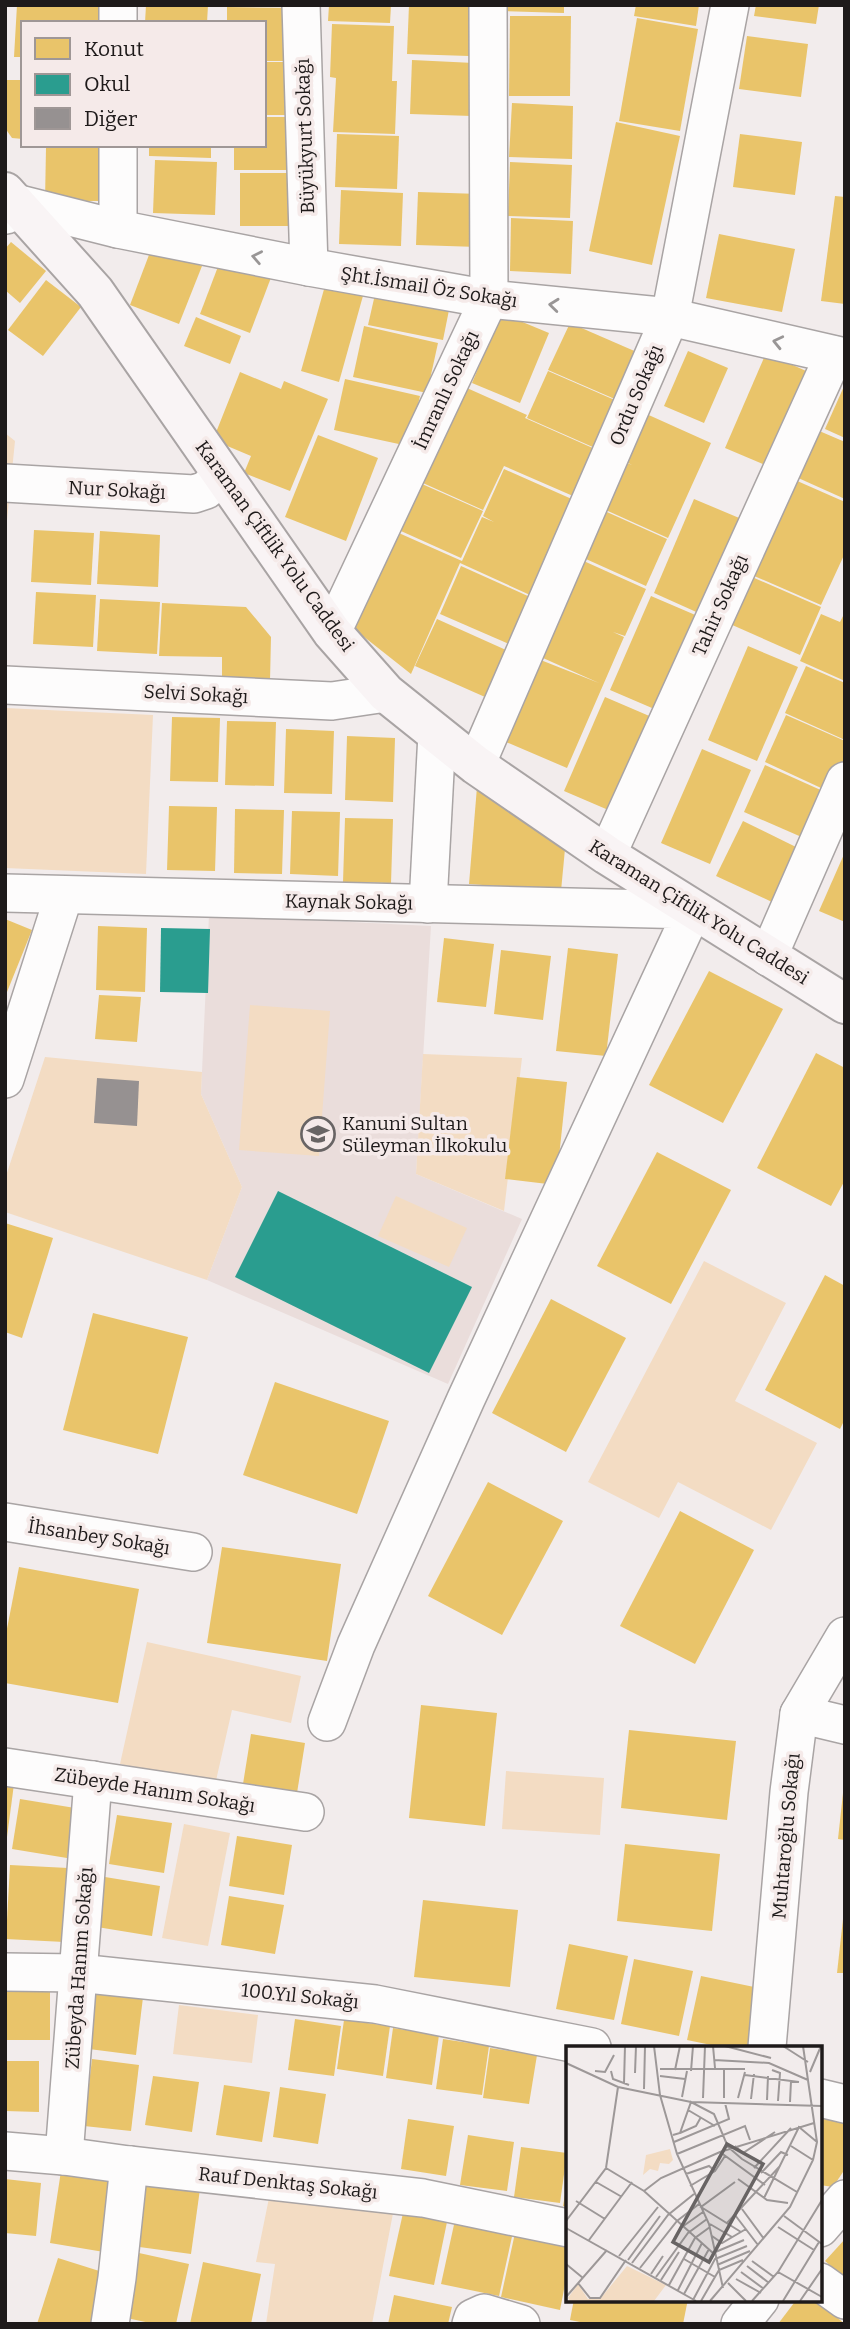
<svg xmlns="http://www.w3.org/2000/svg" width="850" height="2329" font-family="Bitter,serif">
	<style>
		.built { fill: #eadddb }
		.green { fill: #f3dcc3 }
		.homes { fill: #e9c46a }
		.schools { fill: #2a9d8f }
		.building { fill: #969191 }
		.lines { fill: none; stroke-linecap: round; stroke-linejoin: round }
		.street-casing { stroke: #a9a4a4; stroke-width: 40 }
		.secondary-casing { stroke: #a9a4a4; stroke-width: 42 }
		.street { stroke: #fdfcfc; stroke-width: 37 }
		.secondary { stroke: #f9f4f5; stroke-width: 38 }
		.oneway { stroke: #999696 }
		.labels { text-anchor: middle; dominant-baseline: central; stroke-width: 7; stroke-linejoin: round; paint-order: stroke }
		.street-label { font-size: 19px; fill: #1e1a1a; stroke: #f5eae9 }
		.poi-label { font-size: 19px; fill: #1e1a1a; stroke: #f5eae9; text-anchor: start }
		.inset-road { fill: none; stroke: #9d9898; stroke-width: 2 }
		.view { fill: #686464; fill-opacity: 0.15; stroke: #686464; stroke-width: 3.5 }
		.inset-edge { fill: none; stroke: #1e1a1a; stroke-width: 3.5 }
	</style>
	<rect width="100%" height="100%" fill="#f2ecec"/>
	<!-- built -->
	<polygon class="built" points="209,915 431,926 416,1174 522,1219 448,1384 207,1280 242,1187 201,1094"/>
	<!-- green -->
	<g class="green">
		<polygon points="5,433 15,441 5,540"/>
		<polygon points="5,708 153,715 146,874 5,868"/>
		<polygon points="250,1005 330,1011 319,1156 239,1150"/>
		<polygon points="423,1054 522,1058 504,1211 416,1174"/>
		<polygon points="45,1057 202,1072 201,1094 242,1187 207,1280 5,1212 5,1179"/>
		<polygon points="396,1196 467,1228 449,1267 378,1236"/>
		<polygon points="704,1261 786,1303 735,1401 817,1443 771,1530 678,1482 659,1518 588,1482"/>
		<polygon points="147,1642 301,1676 291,1723 232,1710 215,1785 120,1764"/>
		<polygon points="506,1771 604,1778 600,1835 502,1829"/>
		<polygon points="184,1824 230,1833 208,1946 162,1938"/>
		<polygon points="179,2005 258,2015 252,2063 173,2054"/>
		<polygon points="269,2198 394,2208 372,2324 266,2324 275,2264 256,2262"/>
	</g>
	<!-- homes -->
	<g class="homes">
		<polygon points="17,5 110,5 109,23 23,23 23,57 14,57"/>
		<polygon points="146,5 208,5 207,23 145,23"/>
		<polygon points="329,5 391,5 390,23 328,21"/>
		<polygon points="409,5 470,5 469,56 407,54"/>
		<polygon points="502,5 564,5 564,13 501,11"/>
		<polygon points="636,5 699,5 696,26 634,16"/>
		<polygon points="756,5 819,5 816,24 754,16"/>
		<polygon points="227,7 289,8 288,61 264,61 264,23 227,23"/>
		<polygon points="510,16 571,16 570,96 509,96"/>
		<polygon points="637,18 698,29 680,131 619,121"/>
		<polygon points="332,24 394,26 392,81 397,81 395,134 333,132 336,78 330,77"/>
		<polygon points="747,36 808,44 801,97 739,89"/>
		<polygon points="412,60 474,63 472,116 410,114"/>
		<rect x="264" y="62" width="29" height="53"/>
		<polygon points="5,80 23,80 23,139 12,138 5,128"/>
		<polygon points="512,103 573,106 572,159 509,157"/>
		<polygon points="264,117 296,117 296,170 234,170 234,145 264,145"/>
		<polygon points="616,122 680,136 652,265 589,251"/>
		<polygon points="337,134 399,136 397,189 335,187"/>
		<polygon points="740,134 802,142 795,195 733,187"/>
		<polygon points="149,145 211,145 211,158 149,156"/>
		<polygon points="46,148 108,148 108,201 45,201"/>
		<polygon points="155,160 217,162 215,215 153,213"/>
		<polygon points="510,162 572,165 570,218 508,216"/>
		<rect x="240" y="173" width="62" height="53"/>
		<polygon points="341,190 403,193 401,246 339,244"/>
		<polygon points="418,192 480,194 478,247 416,245"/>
		<polygon points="835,196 845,197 845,304 821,301"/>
		<polygon points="511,218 573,221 571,274 510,271"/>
		<polygon points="719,234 795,249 782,312 706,298"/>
		<polygon points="11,242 46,271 20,303 5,290 5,249"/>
		<polygon points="152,247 202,266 179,324 130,305"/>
		<polygon points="222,256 272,275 250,333 200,314"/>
		<polygon points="328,275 366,285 339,382 301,371"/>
		<polygon points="46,280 81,307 43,356 8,330"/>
		<polygon points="376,290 450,305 443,340 368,325"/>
		<polygon points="501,313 549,333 520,403 472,383"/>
		<polygon points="196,317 241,336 230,364 184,346"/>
		<polygon points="570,323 639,353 617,400 548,370"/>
		<polygon points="364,326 438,343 427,393 353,377"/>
		<polygon points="688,351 728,368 704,423 664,406"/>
		<polygon points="766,353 815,375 775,469 725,448"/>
		<polygon points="548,371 617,401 595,448 527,418"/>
		<polygon points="240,372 281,389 284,381 328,399 290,491 244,473 251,456 213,440"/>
		<polygon points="345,379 420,396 408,446 334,430"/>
		<polygon points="458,384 527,415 525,418 595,449 573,496 504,466 483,510 414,479"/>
		<polygon points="845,384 845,438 825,429"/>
		<polygon points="642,412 711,443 668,538 599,507 620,460 632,465 621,459"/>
		<polygon points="817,430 845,442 845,499 796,477"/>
		<polygon points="318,435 378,458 346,541 285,517"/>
		<polygon points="504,469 574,500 530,595 460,563 411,674 349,625 392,530 462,561 482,517 494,522 483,516"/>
		<polygon points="413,480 483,511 461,558 392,527"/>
		<polygon points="795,480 845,502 845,553 821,605 752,575"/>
		<polygon points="694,499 744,520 703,615 654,593"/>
		<polygon points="598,508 667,539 646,586 577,555"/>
		<polygon points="34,530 94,533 91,585 31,582"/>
		<polygon points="100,531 160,535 158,587 97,584"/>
		<polygon points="577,558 646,589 625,636 613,632 624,637 567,768 499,739 533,657 599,683 534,654"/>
		<polygon points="461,566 530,597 509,644 440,614"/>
		<polygon points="752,577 821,607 800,655 730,624"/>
		<polygon points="36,592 96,595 93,647 33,644"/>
		<polygon points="651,596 700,617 659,711 610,690"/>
		<polygon points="100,599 160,602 157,654 97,651"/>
		<polygon points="162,603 246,607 271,637 270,681 222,681 222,657 159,656"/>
		<polygon points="845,612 845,681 800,661 821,614 840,622"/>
		<polygon points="437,619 506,650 485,697 415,666"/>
		<polygon points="748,646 798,667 757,761 708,740"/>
		<polygon points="806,666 845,683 845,740 785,713"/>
		<polygon points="605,697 654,718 613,812 564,791"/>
		<polygon points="786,715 845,741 845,769 834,794 765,762"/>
		<polygon points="172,717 220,718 218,782 170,781"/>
		<polygon points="227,721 276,722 274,786 225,785"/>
		<polygon points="286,729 334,731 332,794 284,793"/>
		<polygon points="347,736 395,738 393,802 345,800"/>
		<polygon points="702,749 751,770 710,864 661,843"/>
		<polygon points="765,765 834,796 813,842 744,812"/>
		<polygon points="477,787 565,849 561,891 469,884"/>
		<polygon points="169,806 217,807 215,871 167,870"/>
		<polygon points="235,809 284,810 282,874 234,873"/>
		<polygon points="292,811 340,812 338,876 290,874"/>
		<polygon points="345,818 393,819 391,883 343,882"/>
		<polygon points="743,821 798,848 772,902 716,876"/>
		<polygon points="845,852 845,922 819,911"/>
		<polygon points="5,919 32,930 7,992 5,991"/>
		<polygon points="98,926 147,928 145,992 96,990"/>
		<polygon points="444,938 494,944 486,1007 437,1002"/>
		<polygon points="568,948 618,954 606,1056 556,1051"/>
		<polygon points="501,950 551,956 543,1020 494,1014"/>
		<polygon points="709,971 783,1009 723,1123 649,1085"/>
		<polygon points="99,995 141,997 137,1042 95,1039"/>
		<polygon points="816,1053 845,1068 845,1180 831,1206 757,1168"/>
		<polygon points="517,1077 567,1082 556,1185 505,1179"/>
		<polygon points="657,1152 731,1190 671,1304 597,1266"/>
		<polygon points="5,1223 53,1238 22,1338 5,1332"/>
		<polygon points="825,1275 845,1286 845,1419 840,1429 765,1390"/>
		<polygon points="551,1299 626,1338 566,1452 492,1413"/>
		<polygon points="93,1313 188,1337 158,1454 63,1430"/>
		<polygon points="275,1382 389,1421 357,1514 243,1475"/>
		<polygon points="488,1482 563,1521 502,1635 428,1596"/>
		<polygon points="680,1511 754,1550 695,1664 620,1626"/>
		<polygon points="222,1547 341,1564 327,1661 207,1643"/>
		<polygon points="19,1567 139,1589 118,1703 5,1683 5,1639"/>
		<polygon points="421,1705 497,1713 485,1826 409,1818"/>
		<polygon points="629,1730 736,1741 727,1820 621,1808"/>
		<polygon points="251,1734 305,1743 297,1793 243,1784"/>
		<polygon points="5,1783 14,1784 7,1837 5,1837"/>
		<polygon points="843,1793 845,1793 845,1840 838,1839"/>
		<polygon points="20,1799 75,1808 67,1858 12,1849"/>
		<polygon points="117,1815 172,1823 164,1873 109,1864"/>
		<polygon points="237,1836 292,1845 284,1895 229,1886"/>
		<polygon points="625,1844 720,1854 712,1931 617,1921"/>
		<polygon points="10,1865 68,1868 64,1942 6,1939"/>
		<polygon points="105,1877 160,1886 152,1936 97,1927"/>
		<polygon points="229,1896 284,1905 275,1954 221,1945"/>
		<polygon points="423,1900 518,1910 510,1987 414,1977"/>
		<polygon points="843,1919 845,1919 845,1973 837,1973"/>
		<polygon points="569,1944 628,1956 614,2020 556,2009"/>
		<polygon points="634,1959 693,1971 679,2036 621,2024"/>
		<polygon points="701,1976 759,1988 747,2047 721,2047 687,2040"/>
		<polygon points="97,1983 144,1989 136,2055 89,2049"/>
		<rect x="5" y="1990" width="45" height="50"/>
		<polygon points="295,2019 341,2026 334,2076 288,2070"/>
		<polygon points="344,2020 390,2026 383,2076 337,2069"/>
		<polygon points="393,2028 439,2035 432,2085 386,2078"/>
		<polygon points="443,2039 489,2046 482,2095 436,2089"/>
		<polygon points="490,2048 537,2055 529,2104 483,2098"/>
		<polygon points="92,2059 139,2065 131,2131 84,2126"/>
		<polygon points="5,2061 39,2061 39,2112 5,2111"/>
		<polygon points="153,2076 199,2082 192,2132 145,2125"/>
		<polygon points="224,2085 270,2092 262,2142 216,2135"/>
		<polygon points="280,2087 326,2094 318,2144 273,2137"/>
		<polygon points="820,2113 845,2118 845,2169 833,2187 820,2185"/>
		<polygon points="408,2119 454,2126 446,2176 401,2169"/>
		<polygon points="468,2135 514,2142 507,2191 460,2185"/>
		<polygon points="521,2147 567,2153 560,2203 514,2197"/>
		<polygon points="61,2171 116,2179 104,2252 50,2243"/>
		<polygon points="5,2179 41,2183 36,2236 5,2233"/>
		<polygon points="141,2181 200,2189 191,2254 132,2246"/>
		<polygon points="567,2183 568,2183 568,2207 563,2206"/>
		<polygon points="403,2213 447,2222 434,2285 389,2276"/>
		<polygon points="455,2220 513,2232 499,2296 441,2284"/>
		<polygon points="515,2233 568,2244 568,2269 560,2310 501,2297"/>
		<polygon points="845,2239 845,2278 825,2261"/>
		<polygon points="130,2251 189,2264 176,2324 155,2324 117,2316"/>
		<polygon points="58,2258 112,2275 97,2324 37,2324"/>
		<polygon points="203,2262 261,2274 251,2324 190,2324"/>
		<polygon points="394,2295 452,2307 448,2324 388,2324"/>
		<polygon points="574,2299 688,2299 683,2324 590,2324 570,2320"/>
		<polygon points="797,2299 814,2299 845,2324 778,2324"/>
	</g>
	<!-- schools -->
	<g class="schools">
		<polygon points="161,928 210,929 208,993 160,992"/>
		<polygon points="278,1191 472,1287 429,1373 235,1277"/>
	</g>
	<!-- building -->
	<polygon class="building" points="97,1078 139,1081 137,1126 94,1123"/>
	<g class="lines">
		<!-- street casing -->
		<g class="street-casing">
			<g id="street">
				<polyline points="118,5 118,23"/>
				<polyline points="301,5 309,267"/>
				<polyline points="118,145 118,229"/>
				<polyline points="6,215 15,203 118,229 309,267 489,299 670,317 845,357"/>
				<polyline points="5,483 194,494 206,490 222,474"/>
				<polyline points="332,632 489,299 488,5"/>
				<polyline points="5,685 332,701 386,693"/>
				<polyline points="476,765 670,317 730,5"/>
				<polyline points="607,855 834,355"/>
				<polyline points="5,893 693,910 466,1399 356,1645 327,1722"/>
				<polyline points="428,904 437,734"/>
				<polyline points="768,957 845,781"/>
				<polyline points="5,1079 64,895"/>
				<polyline points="5,1522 193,1552"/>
				<polyline points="799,1714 845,1725"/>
				<polyline points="5,1767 305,1812"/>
				<polyline points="5,1972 78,1973 375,2004 592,2047"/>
				<polyline points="767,2047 789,1792 799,1714 845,1636"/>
				<polyline points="820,2098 845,2104"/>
				<polyline points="5,2151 64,2156 129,2165 423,2198 568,2228"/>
				<polyline points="64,2156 93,1780"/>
				<polyline points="820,2228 845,2199"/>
				<polyline points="820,2282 845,2300"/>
				<polyline points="110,2324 117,2278 129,2165"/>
				<polyline points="471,2324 473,2318 484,2313 521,2324"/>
				<polyline points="740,2324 760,2299"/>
			</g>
		</g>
		<!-- secondary casing -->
		<g class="secondary-casing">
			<polyline id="secondary" points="5,192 95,292 332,632 386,693 476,765 607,855 845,1004"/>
		</g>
		<!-- street -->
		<use href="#street" class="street"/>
		<!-- secondary -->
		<use href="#secondary" class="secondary"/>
	</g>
	<!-- one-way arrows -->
	<defs><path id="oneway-chevron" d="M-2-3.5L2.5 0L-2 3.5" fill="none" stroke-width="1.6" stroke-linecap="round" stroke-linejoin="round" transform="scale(1.75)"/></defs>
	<g class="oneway">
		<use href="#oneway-chevron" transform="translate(257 257) rotate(-169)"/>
		<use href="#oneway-chevron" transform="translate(554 305) rotate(-174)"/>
		<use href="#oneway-chevron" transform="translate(778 342) rotate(-167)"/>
	</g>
	<!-- icons -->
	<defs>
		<g id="school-ring" transform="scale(1.75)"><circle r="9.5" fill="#f5eae9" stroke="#686464" stroke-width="1.5"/><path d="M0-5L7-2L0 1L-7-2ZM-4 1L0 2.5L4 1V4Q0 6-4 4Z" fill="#686464"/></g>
	</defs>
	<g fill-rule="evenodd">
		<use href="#school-ring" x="318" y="1134"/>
	</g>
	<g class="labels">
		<!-- street labels -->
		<g class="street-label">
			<text transform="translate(305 136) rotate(-92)">Büyükyurt Sokağı</text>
			<text transform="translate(429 287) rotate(9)">Şht.İsmail Öz Sokağı</text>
			<text transform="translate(446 390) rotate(-65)">İmranlı Sokağı</text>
			<text transform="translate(636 395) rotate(-67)">Ordu Sokağı</text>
			<text transform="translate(117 490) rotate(3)">Nur Sokağı</text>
			<text transform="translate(275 546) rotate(54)">Karaman Çiftlik Yolu Caddesi</text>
			<text transform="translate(720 605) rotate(-66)">Tahir Sokağı</text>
			<text transform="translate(196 694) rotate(3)">Selvi Sokağı</text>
			<text transform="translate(349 902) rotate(1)">Kaynak Sokağı</text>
			<text transform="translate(699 912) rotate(32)">Karaman Çiftlik Yolu Caddesi</text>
			<text transform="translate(99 1537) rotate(9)">İhsanbey Sokağı</text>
			<text transform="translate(155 1790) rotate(9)">Zübeyde Hanım Sokağı</text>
			<text transform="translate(786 1836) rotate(-85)">Muhtaroğlu Sokağı</text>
			<text transform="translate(79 1968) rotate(-86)">Zübeyda Hanım Sokağı</text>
			<text transform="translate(300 1996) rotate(6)">100.Yıl Sokağı</text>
			<text transform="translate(288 2183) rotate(6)">Rauf Denktaş Sokağı</text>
		</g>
		<!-- poi labels -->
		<g class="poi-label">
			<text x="342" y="1123">Kanuni Sultan<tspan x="342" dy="22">Süleyman İlkokulu</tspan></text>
		</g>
	</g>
	<!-- overview -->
	<g transform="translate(566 2046)">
		<rect width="256" height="256" fill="#f2ecec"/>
		<path d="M 104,103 L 107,114 L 103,118 L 94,117 L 92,125 L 84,123 L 77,129 L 80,109 ZM 61,220 L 100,239 L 88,255 L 4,255 L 2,252 L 12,238 L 22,253 L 34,253 Z" fill="#f3dcc3"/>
		<path class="inset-road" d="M 88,0 L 94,49 L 111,108 L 143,178 L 157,242M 147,0 L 149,22M 159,0 L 205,12M 217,0 L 242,16M 148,14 L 203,17 L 242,34M 0,17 L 52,41 L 125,56 L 256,60M 94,23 L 179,23M 109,24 L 114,0M 206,24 L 214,27 L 212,55M 29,25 L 39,26 L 48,9M 45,25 L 47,33 L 63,39M 125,25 L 127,0M 244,26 L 255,0M 69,27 L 70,0M 179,29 L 233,36M 94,30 L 119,33M 58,37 L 59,0M 78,43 L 79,0M 116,51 L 121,25M 137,52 L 139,0M 158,52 L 158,22M 172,52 L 179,26M 185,53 L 188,28M 201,54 L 202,30M 224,56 L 225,35M 122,64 L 149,80M 114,87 L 130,80 L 135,71M 107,89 L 114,87 L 125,56 L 148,68 L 162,101 L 176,113 L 231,146M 108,96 L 163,73 L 159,57M 169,100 L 177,107 L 209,86M 225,100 L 247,114M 154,106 L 199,139M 111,108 L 179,80 L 184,94M 40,122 L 78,145 L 147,207 L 178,194M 188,122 L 225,82M 195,127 L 215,106 L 222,109M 120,128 L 143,120 L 149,125M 172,133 L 201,154 L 222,157M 30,136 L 56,151M 169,136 L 135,161 L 175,186M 124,140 L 149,125 L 159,110M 78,145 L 95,132 L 154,106 L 248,77M 198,152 L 233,81 L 251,96M 10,155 L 39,173M 176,163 L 198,193M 169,169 L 192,199M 218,170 L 256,198M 0,175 L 40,122 L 52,41M 161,177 L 214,120M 144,178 L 166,191M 116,181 L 137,166M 212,181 L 248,204M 0,182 L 130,255M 146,190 L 156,197 L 180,183M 23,194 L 66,136M 53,210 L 92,161M 118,213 L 149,231M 62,214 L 94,170M 186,215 L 208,231M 66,217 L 102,169 L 128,148M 0,218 L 17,232M 151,219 L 184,205M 181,220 L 203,237M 74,222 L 111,175 L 133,158M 175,226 L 198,243M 212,226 L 256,251M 85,228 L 97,210M 90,231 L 122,187 L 141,173M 170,233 L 195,247M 95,234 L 113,206M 12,237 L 24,252 L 34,252 L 60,214M 162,237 L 180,255M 103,239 L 129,192 L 144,181M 112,244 L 136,197M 118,248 L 143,203M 0,251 L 41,204M 127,254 L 149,213 L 181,200M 135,255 L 153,224 L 177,214M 144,255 L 224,161 L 247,114 L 251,96 L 237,0M 186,255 L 212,226 L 256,154M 217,255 L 253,196M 234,255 L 256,223"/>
		<path class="view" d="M 161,98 L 197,118 L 143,216 L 107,196 Z"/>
		<rect width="256" height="256" class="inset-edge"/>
	</g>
	<!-- border -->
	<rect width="850" height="2329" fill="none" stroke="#1e1a1a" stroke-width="14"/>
	<!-- legend -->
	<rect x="21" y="21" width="245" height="126" fill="#f5eae9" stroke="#9f9796" stroke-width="2"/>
	<rect x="35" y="38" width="35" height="21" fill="#e9c46a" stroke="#9f9796" stroke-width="2"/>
	<text x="84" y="56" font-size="21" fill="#1e1a1a">Konut</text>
	<rect x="35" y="74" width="35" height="21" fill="#2a9d8f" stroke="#9f9796" stroke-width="2"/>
	<text x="84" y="91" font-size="21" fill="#1e1a1a">Okul</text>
	<rect x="35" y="108" width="35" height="21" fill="#969191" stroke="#9f9796" stroke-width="2"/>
	<text x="84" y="126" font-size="21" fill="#1e1a1a">Diğer</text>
</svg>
